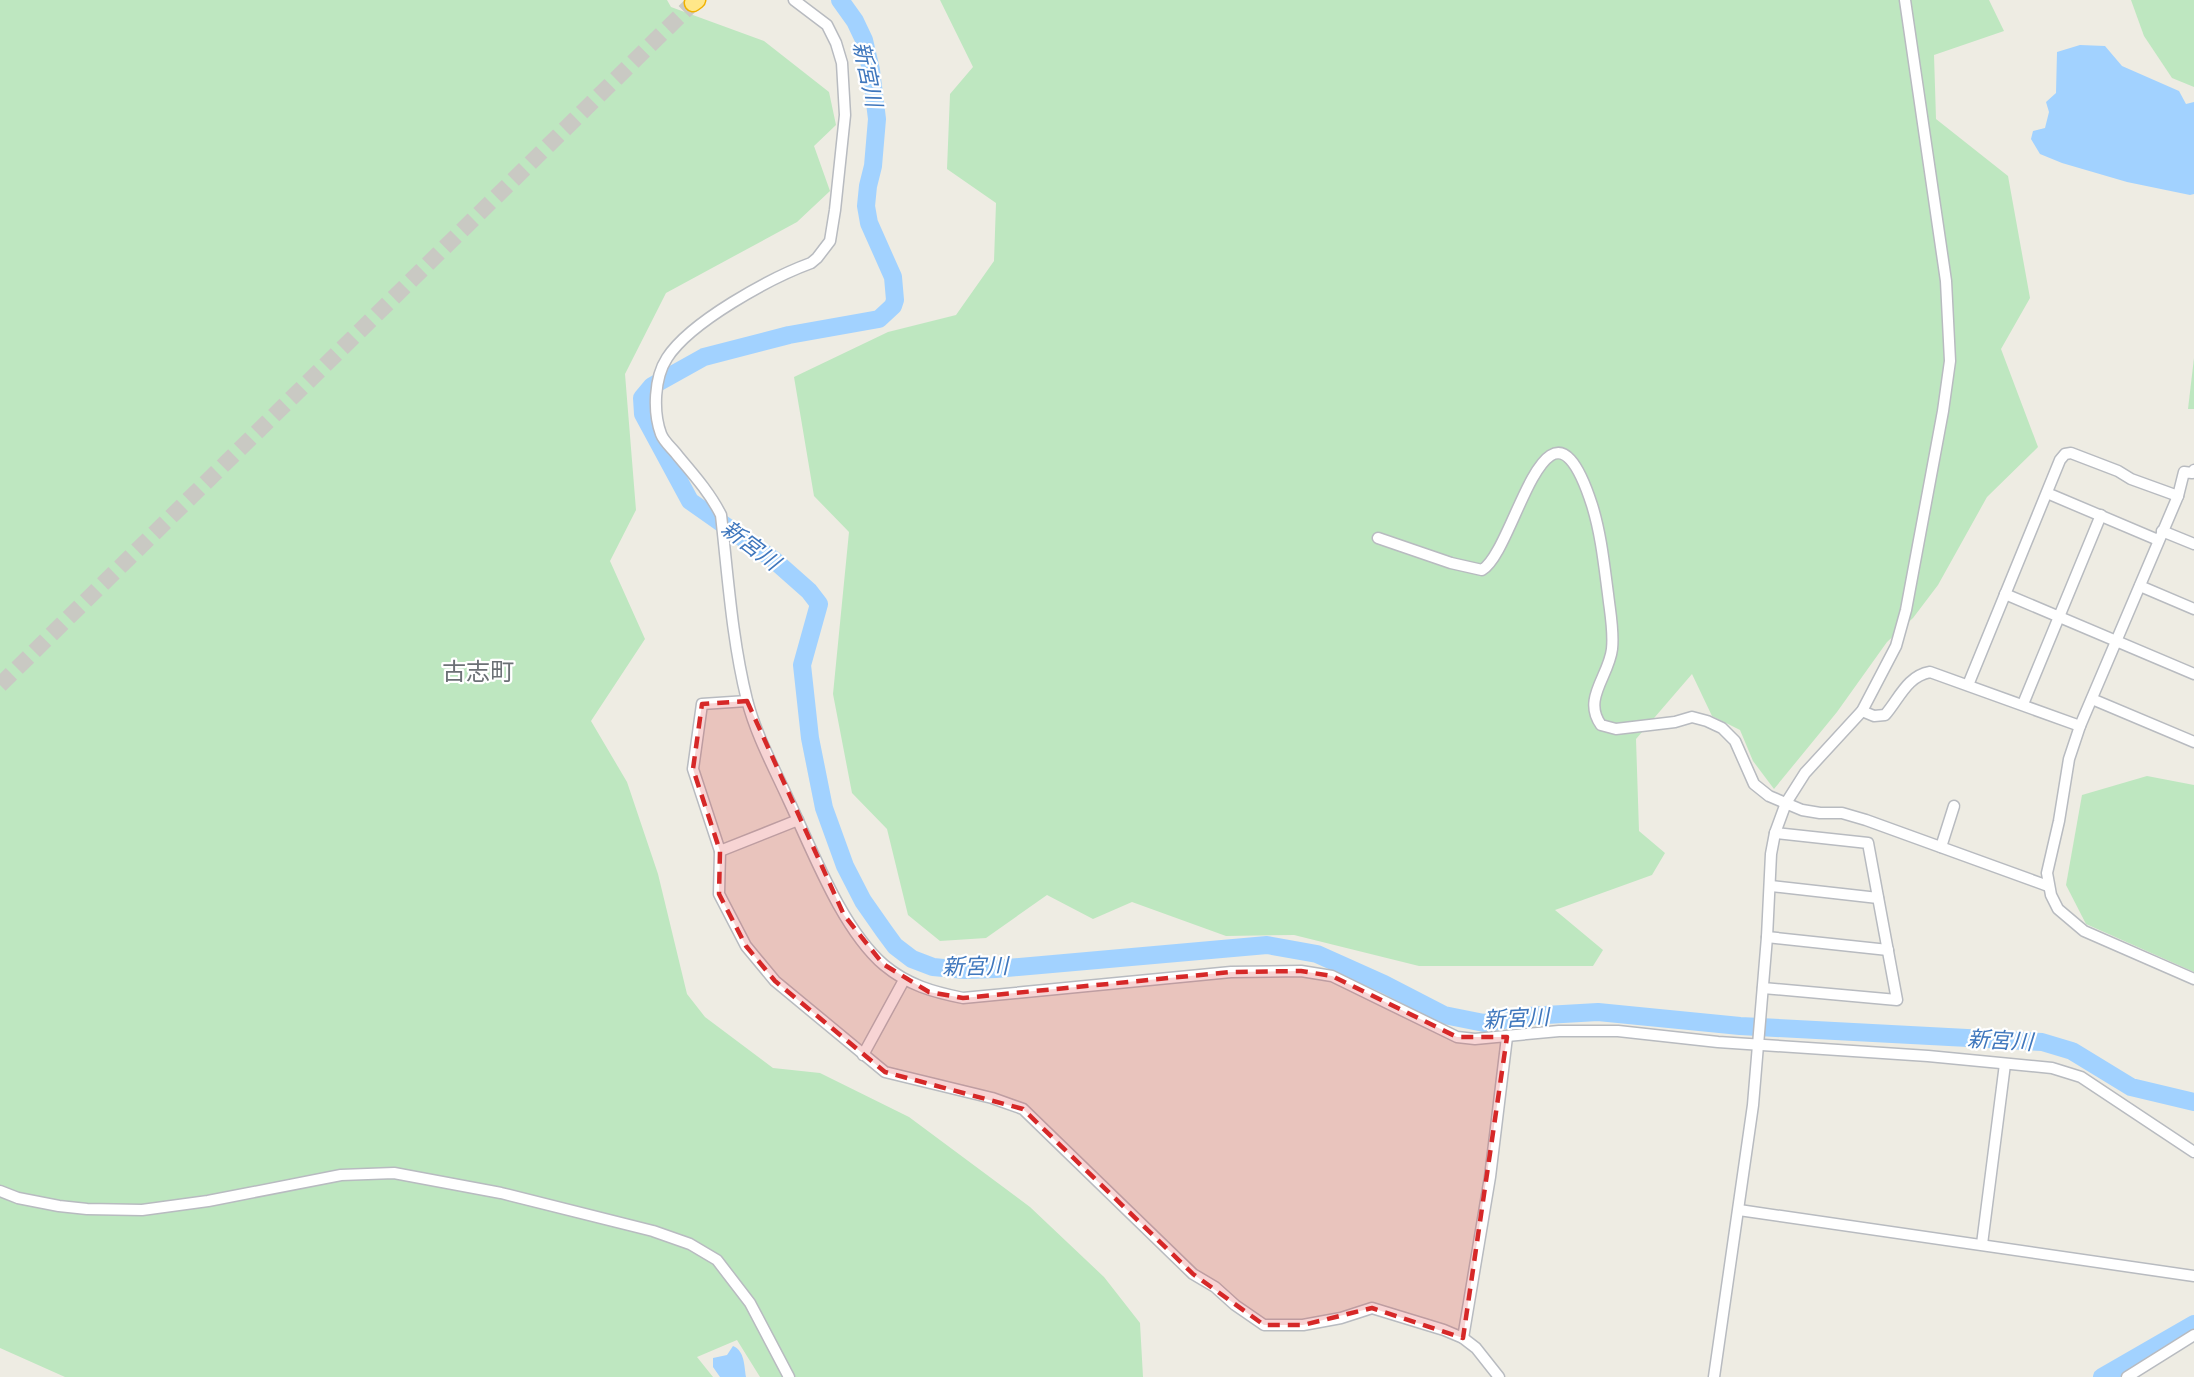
<svg xmlns="http://www.w3.org/2000/svg" width="2194" height="1377" font-family="Jost,'Noto Sans JP',sans-serif">
	<style>
		.green { fill: #bee7c0 }
		.water { fill: #a2d2ff }
		.lines { fill: none; stroke-linecap: round; stroke-linejoin: round }
		.river { stroke: #a2d2ff; stroke-width: 18 }
		.highway-tunnel { stroke: #c9c9c3; stroke-width: 16; stroke-dasharray: 16 8; stroke-linecap: butt }
		.minor-casing { stroke: #b8bbc0; stroke-width: 13 }
		.highway-casing { stroke: #f1b100; stroke-width: 19 }
		.minor { stroke: #fff; stroke-width: 10 }
		.highway { stroke: #ffe789; stroke-width: 16 }
		.marked { fill: #d62828; fill-opacity: 0.2; stroke: #d62828; stroke-width: 4.5; stroke-dasharray: 12 8; stroke-linejoin: round }
		.labels { text-anchor: middle; dominant-baseline: central; stroke-width: 4.5; stroke-linejoin: round; paint-order: stroke }
		.water-label { font-size: 22px; font-style: italic; fill: #3f77bd; stroke: #fff }
		.quarter-label { font-size: 24px; fill: #6c7176; stroke: #fff }
	</style>
	<rect width="100%" height="100%" fill="#eeece3"/>
	<!-- green -->
	<g class="green">
		<polygon points="0,0 667,0 671,7 764,41 829,92 836,125 814,146 830,191 797,222 666,293 625,374 636,510 610,561 645,639 591,721 627,782 658,874 687,994 705,1017 773,1068 820,1073 909,1117 1030,1207 1104,1277 1140,1323 1143,1377 760,1377 737,1340 697,1357 713,1377 65,1377 0,1348"/>
		<polygon points="940,0 1989,0 2004,31 1934,55 1936,119 2008,176 2030,298 2001,349 2038,447 1987,497 1938,585 1913,618 1887,642 1837,712 1774,789 1753,761 1740,730 1712,716 1692,674 1636,739 1639,831 1665,853 1652,875 1555,910 1603,950 1593,966 1419,966 1294,935 1226,936 1132,902 1093,919 1047,895 986,938 940,941 908,915 887,829 852,793 833,694 849,532 814,496 794,377 888,332 956,315 994,261 996,203 947,169 950,94 973,67"/>
		<polygon points="2131,0 2194,0 2194,87 2172,78 2144,36"/>
		<polygon points="2194,358 2194,409 2188,409"/>
		<polygon points="2147,776 2194,785 2194,972 2086,924 2066,885 2082,795"/>
	</g>
	<!-- water -->
	<g class="water">
		<polygon points="2080,45 2105,46 2122,66 2179,91 2186,104 2194,102 2194,194 2190,195 2127,182 2062,163 2040,154 2031,139 2033,131 2045,128 2049,112 2046,102 2056,93 2057,52"/>
		<path d="M 733,1346 C 745,1351 744,1366 746,1377 L 720,1377 L 713,1367 L 713,1358 L 727,1355 Z"/>
	</g>
	<g class="lines">
		<!-- river -->
		<g class="river">
			<polyline points="840,0 855,21 864,40 871,70 877,119 873,166 868,186 866,206 869,223 893,277 895,300 893,306 879,319 789,335 704,357 652,386 642,398 643,414 690,501 774,560 809,591 819,604 802,665 810,738 824,808 845,866 863,901 884,931 895,946 912,959 933,967 965,970 996,969 1267,945 1317,954 1384,984 1444,1015 1484,1023 1528,1016 1598,1012 1740,1026 2042,1042 2072,1051 2131,1087 2194,1102"/>
			<polyline points="2102,1377 2194,1324"/>
		</g>
		<!-- highway-tunnel -->
		<polyline class="highway-tunnel" points="0,685 693,3"/>
		<!-- minor casing -->
		<g class="minor-casing">
			<g id="minor">
				<path d="M 794,0 L 827,25 L 836,43 L 842,63 L 845,115 L 835,210 L 830,241 L 817,258 L 811,263 C 770,278 690,322 667,358 C 654,378 653,412 661,434 C 664,442 673,449 678,456 C 694,475 710,493 721,515 C 728,577 732,640 747,700 C 756,735 774,768 789,801 C 813,852 842,929 884,965 C 908,985 933,992 963,998 L 1231,972 L 1301,971 L 1332,976 L 1457,1037 L 1475,1039 L 1559,1031 L 1618,1031 L 1718,1042 L 1928,1056 L 2052,1068 L 2081,1077 L 2194,1152"/>
				<polyline points="2194,470 2192,473 2184,472 2178,496 2080,726 2069,759 2059,821 2047,873 2051,895 2058,909 2084,931 2194,979"/>
				<polyline points="2047,493 2158,540"/>
				<polyline points="2162,531 2194,544"/>
				<path d="M 1378,538 L 1451,563 L 1482,570 C 1516,550 1547,365 1592,505 C 1601,534 1604,564 1608,594 C 1610,612 1614,631 1612,649 C 1609,676 1582,699 1601,725 L 1616,729 L 1675,722 L 1692,717 L 1707,721 L 1722,728 L 1735,741 L 1754,784 L 1769,796 L 1802,810 L 1820,813 L 1842,813 L 1866,820 L 2048,886"/>
				<polyline points="2140,586 2194,609"/>
				<polyline points="2005,594 2194,674"/>
				<polyline points="1968,685 2060,460 2065,454 2071,453 2118,471 2131,479 2178,496"/>
				<polyline points="2092,699 2194,742"/>
				<polyline points="747,701 702,704 693,769 720,851 719,894 746,946 775,981 885,1072 992,1098 1023,1109 1193,1274 1215,1287 1235,1305 1264,1325 1303,1325 1341,1318 1372,1308 1444,1330 1463,1338 1476,1348 1499,1377"/>
				<polyline points="2023,704 2101,515"/>
				<path d="M 1862,711 L 1874,716 L 1885,715 C 1899,699 1907,676 1930,672 L 2080,726"/>
				<polyline points="1941,847 1954,806"/>
				<polyline points="720,851 798,820"/>
				<polyline points="1771,886 1878,898"/>
				<polyline points="1767,937 1888,950"/>
				<polyline points="1763,988 1897,1000 1868,843 1775,833"/>
				<polyline points="863,1055 904,980"/>
				<polyline points="0,1191 18,1198 59,1206 87,1209 142,1210 208,1201 341,1175 394,1173 501,1193 653,1231 690,1244 717,1260 750,1303 789,1377"/>
				<polyline points="1739,1210 2194,1276"/>
				<polyline points="1982,1244 2005,1064"/>
				<polyline points="1463,1338 1490,1177 1507,1037"/>
				<polyline points="1714,1377 1753,1105 1767,937 1771,854 1775,833 1786,803 1805,773 1862,711 1896,646 1906,610 1943,411 1950,361 1946,281 1905,0"/>
				<polyline points="2127,1377 2194,1335"/>
			</g>
		</g>
		<!-- highway casing -->
		<g class="highway-casing">
			<polyline id="highway" points="693,3 697,0"/>
		</g>
		<!-- minor -->
		<use href="#minor" class="minor"/>
		<!-- highway -->
		<use href="#highway" class="highway"/>
	</g>
	<!-- marked area -->
	<path class="marked" d="M 747,701 L 844,915 L 883,964 L 929,992 L 963,998 L 1231,972 L 1301,971 L 1332,976 L 1457,1037 L 1507,1037 L 1463,1338 L 1372,1308 L 1303,1325 L 1264,1325 L 1193,1274 L 1023,1109 L 885,1072 L 775,981 L 746,946 L 719,894 L 720,851 L 693,769 L 702,704 Z"/>
	<g class="labels">
		<!-- water labels -->
		<g class="water-label">
			<text transform="translate(868 74) rotate(78)">新宮川</text>
			<text transform="translate(751 545) rotate(37)">新宮川</text>
			<text transform="translate(975 966) rotate(-1)">新宮川</text>
			<text transform="translate(1516 1018) rotate(-3)">新宮川</text>
			<text transform="translate(2000 1040) rotate(3)">新宮川</text>
		</g>
		<!-- quarter labels -->
		<g class="quarter-label">
			<text x="478" y="671">古志町</text>
		</g>
	</g>
</svg>
